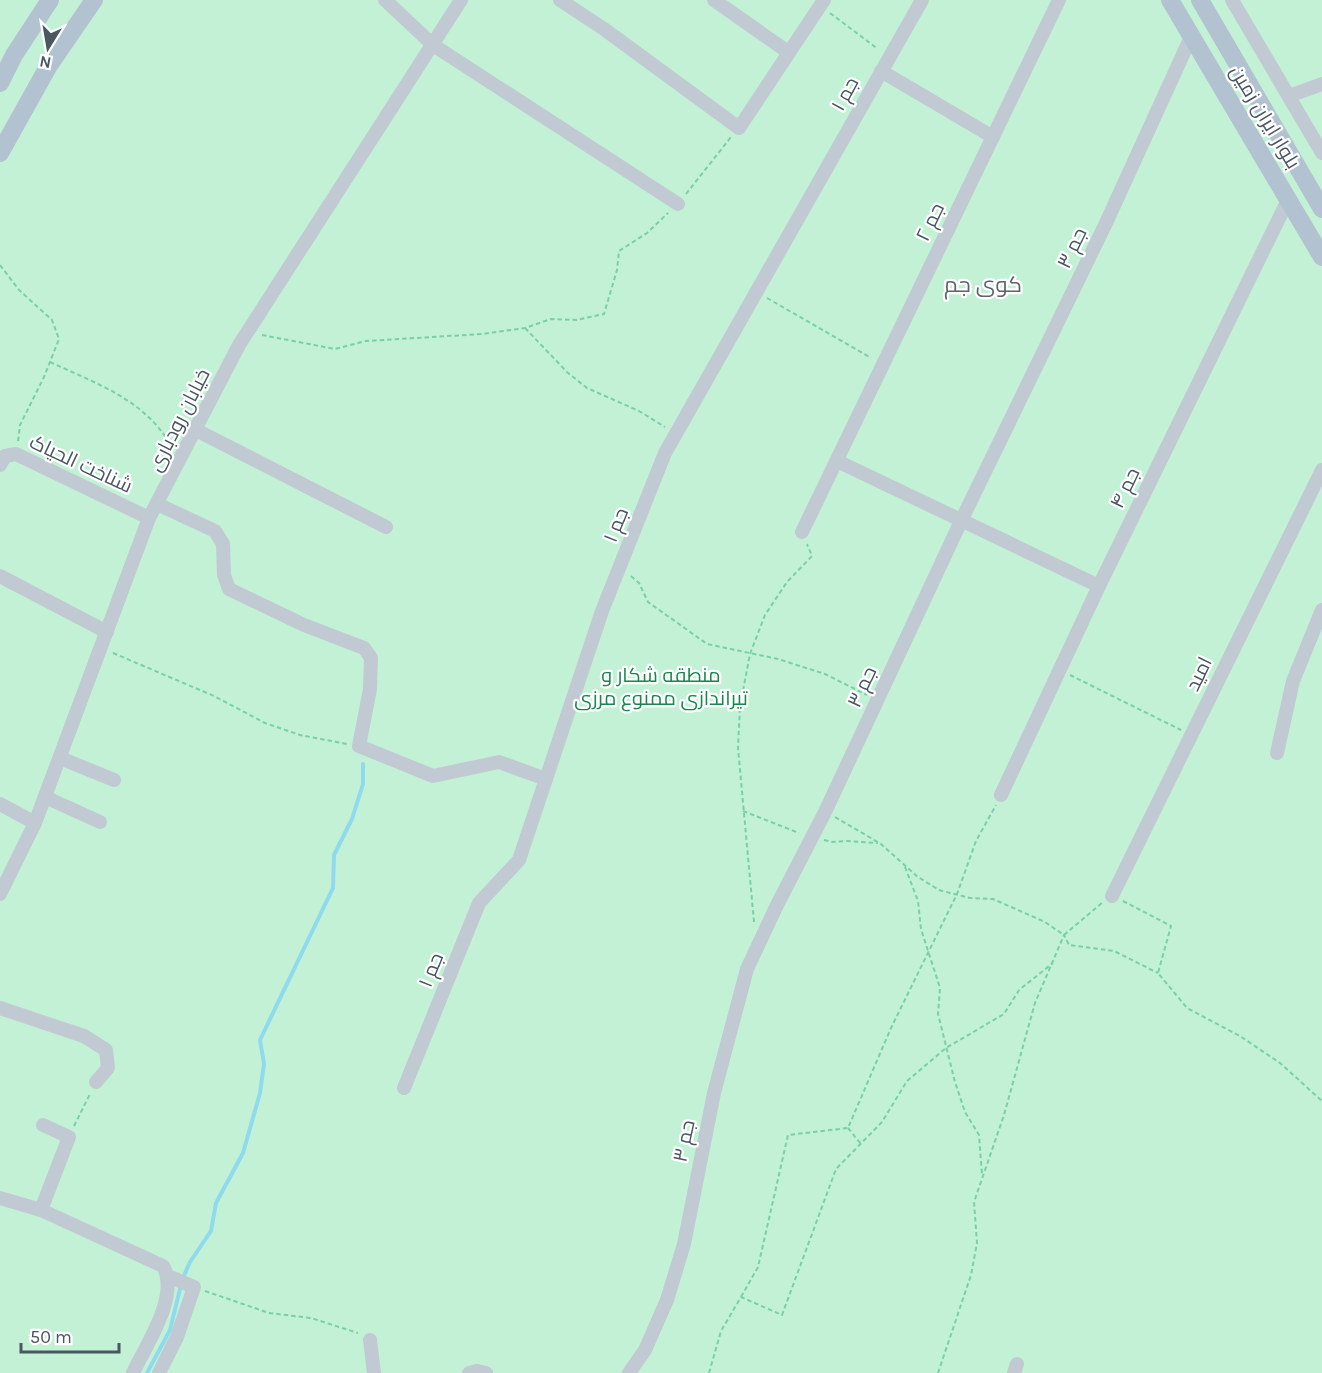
<svg xmlns="http://www.w3.org/2000/svg" width="1322" height="1373" font-family="Karla,Cairo,sans-serif">
	<style>
		.green { fill: #c3f1d5 }
		.lines { fill: none; stroke-linecap: round; stroke-linejoin: round }
		.stream { stroke: #90daee; stroke-width: 4 }
		.path { stroke: #7ad0a6; stroke-width: 2; stroke-dasharray: 4.5 3; stroke-linecap: butt }
		.minor { stroke: #c1cad2; stroke-width: 14 }
		.major { stroke: #b3c2d1; stroke-width: 18 }
		.labels { text-anchor: middle; dominant-baseline: central; stroke-width: 4.5; stroke-linejoin: round; paint-order: stroke }
		.street-label { font-size: 20px; fill: #4a5661; stroke: #fff }
		.park-label { font-size: 20px; fill: #17864f; stroke: #fff }
		.quarter-label { font-size: 22px; fill: #5f6368; stroke: #fff }
	</style>
	<rect width="100%" height="100%" fill="#f5f3f3"/>
	<!-- green -->
	<rect class="green" x="0" y="0" width="1322" height="1373"/>
	<g class="lines">
		<!-- stream -->
		<g class="stream">
			<polyline points="183,1278 190,1262 211,1231 216,1203 243,1153 260,1093 264,1064 260,1040 333,888 334,855 352,819 363,784 363,764"/>
			<polyline points="147,1373 170,1330 181,1285"/>
		</g>
		<!-- path -->
		<g class="path">
			<polyline points="830,13 878,49"/>
			<polyline points="686,194 731,137"/>
			<polyline points="0,265 19,290 52,320 59,339 44,377 20,425 18,442"/>
			<polyline points="767,298 871,358"/>
			<polyline points="525,328 568,373 587,388 639,411 665,427"/>
			<polyline points="262,335 335,349 366,341 482,334 525,328 551,319 576,320 604,314 617,270 619,251 647,233 668,213"/>
			<path d="M 50,362 C 95,383 146,400 171,446"/>
			<polyline points="631,576 639,583 648,602 707,644 778,659 825,674 867,695"/>
			<polyline points="113,653 214,696 265,723 300,735 347,744"/>
			<polyline points="1070,675 1181,730"/>
			<polyline points="743,811 799,833"/>
			<polyline points="835,817 881,844 918,877 939,890 970,898 993,899 1045,922 1064,935 1103,902"/>
			<polyline points="824,840 832,842 848,841 878,843"/>
			<polyline points="905,867 918,901 921,929 940,988 938,1014 955,1082 965,1112 979,1135 982,1175"/>
			<polyline points="1123,901 1171,926 1158,973 1187,1008 1240,1036 1280,1063 1322,1101"/>
			<polyline points="754,922 738,748 740,706 750,654 765,615 787,582 812,556 807,544"/>
			<polyline points="74,1126 90,1094"/>
			<polyline points="848,1128 861,1144"/>
			<polyline points="205,1291 269,1313 311,1318 358,1333"/>
			<polyline points="741,1297 758,1267 788,1135 848,1128 891,1028 957,894 976,841 996,805"/>
			<polyline points="709,1373 721,1331 741,1297 782,1315 836,1169 882,1122 907,1081 946,1048 1004,1014 1019,990 1053,963"/>
			<polyline points="938,1373 971,1275 977,1243 974,1202 1004,1115 1035,1003 1064,935 1069,945 1114,951 1158,973"/>
		</g>
		<!-- minor -->
		<g class="minor">
			<polyline points="385,0 433,45 678,204"/>
			<polyline points="560,0 604,29 739,128 824,0"/>
			<polyline points="714,0 788,52"/>
			<polyline points="1232,0 1322,153"/>
			<polyline points="881,71 993,137"/>
			<polyline points="1289,96 1322,84"/>
			<polyline points="196,430 386,527"/>
			<polyline points="837,461 1099,586"/>
			<polyline points="0,465 5,456 16,454 149,518"/>
			<polyline points="157,504 215,531 223,544 224,575 229,589 304,625 364,648 371,658 370,689 359,746 433,776 499,762 546,779"/>
			<polyline points="802,532 1059,0"/>
			<polyline points="0,576 107,632"/>
			<polyline points="1277,753 1293,681 1322,610"/>
			<polyline points="60,758 114,780"/>
			<polyline points="1001,795 1099,586 1288,200"/>
			<polyline points="45,797 100,822"/>
			<polyline points="0,804 35,823"/>
			<polyline points="0,894 35,823 149,518 239,345 461,0"/>
			<polyline points="1112,896 1322,470"/>
			<polyline points="0,1008 84,1036 106,1050 108,1068 96,1082"/>
			<polyline points="404,1088 479,903 519,860 602,611 665,453 922,0"/>
			<path d="M 0,1198 L 41,1210 L 163,1266 C 180,1296 146,1345 133,1373"/>
			<polyline points="41,1210 69,1137 43,1125"/>
			<polyline points="370,1340 374,1373"/>
			<polyline points="159,1373 177,1337 194,1287 168,1276"/>
			<polyline points="469,1373 477,1371 486,1373"/>
			<polyline points="629,1373 645,1350 667,1300 684,1244 714,1093 747,969 777,905 825,812 962,519 1106,223 1191,37"/>
			<polyline points="1014,1373 1017,1364"/>
		</g>
		<!-- major -->
		<g class="major">
			<polyline points="1170,0 1322,257"/>
			<polyline points="1200,0 1322,209"/>
			<polyline points="0,83 14,55 50,0"/>
			<polyline points="0,153 48,67 94,0"/>
		</g>
	</g>
	<g class="labels">
		<!-- street labels -->
		<g class="street-label">
			<text transform="translate(845 94) rotate(-61)">جم ۱</text>
			<text transform="translate(1265 117) rotate(59)">بلوار ایران زمین</text>
			<text transform="translate(930 222) rotate(-64)">جم ۲</text>
			<text transform="translate(1072 248) rotate(-64)">جم ۳</text>
			<text transform="translate(179 420) rotate(-63)">خیابان رودباری</text>
			<text transform="translate(81 464) rotate(25)">شناخت الحیاک</text>
			<text transform="translate(1125 488) rotate(-64)">جم ۴</text>
			<text transform="translate(616 525) rotate(-68)">جم ۱</text>
			<text transform="translate(1199 674) rotate(-64)">امید</text>
			<text transform="translate(862 687) rotate(-65)">جم ۳</text>
			<text transform="translate(431 970) rotate(-68)">جم ۱</text>
			<text transform="translate(684 1141) rotate(-78)">جم ۳</text>
		</g>
		<!-- park labels -->
		<g class="park-label">
			<text x="661" y="675">منطقه شکار و<tspan x="661" dy="23">تیراندازی ممنوع مرزی</tspan></text>
		</g>
		<!-- quarter labels -->
		<g class="quarter-label">
			<text x="983" y="285">کوی جم</text>
		</g>
	</g>
	<!-- north arrow -->
	<g transform="translate(48 48) rotate(191)" stroke="#ffffff" stroke-width="4.5" paint-order="stroke">
	<path d="M0-4.5L10 22L0 15L-10 22Z" fill="#4a5661"/>
	<text y="-9" font-size="16" font-weight="bold" text-anchor="middle" fill="#4a5661">N</text>
	</g>
	<!-- scale -->
	<path d="M21 1343v9h98v-9" fill="none" stroke="#4a5661" stroke-width="3"/>
	<text x="30" y="1343" font-size="18" fill="#4a5661" stroke="#ffffff" stroke-width="4.5" paint-order="stroke">50 m</text>
</svg>
